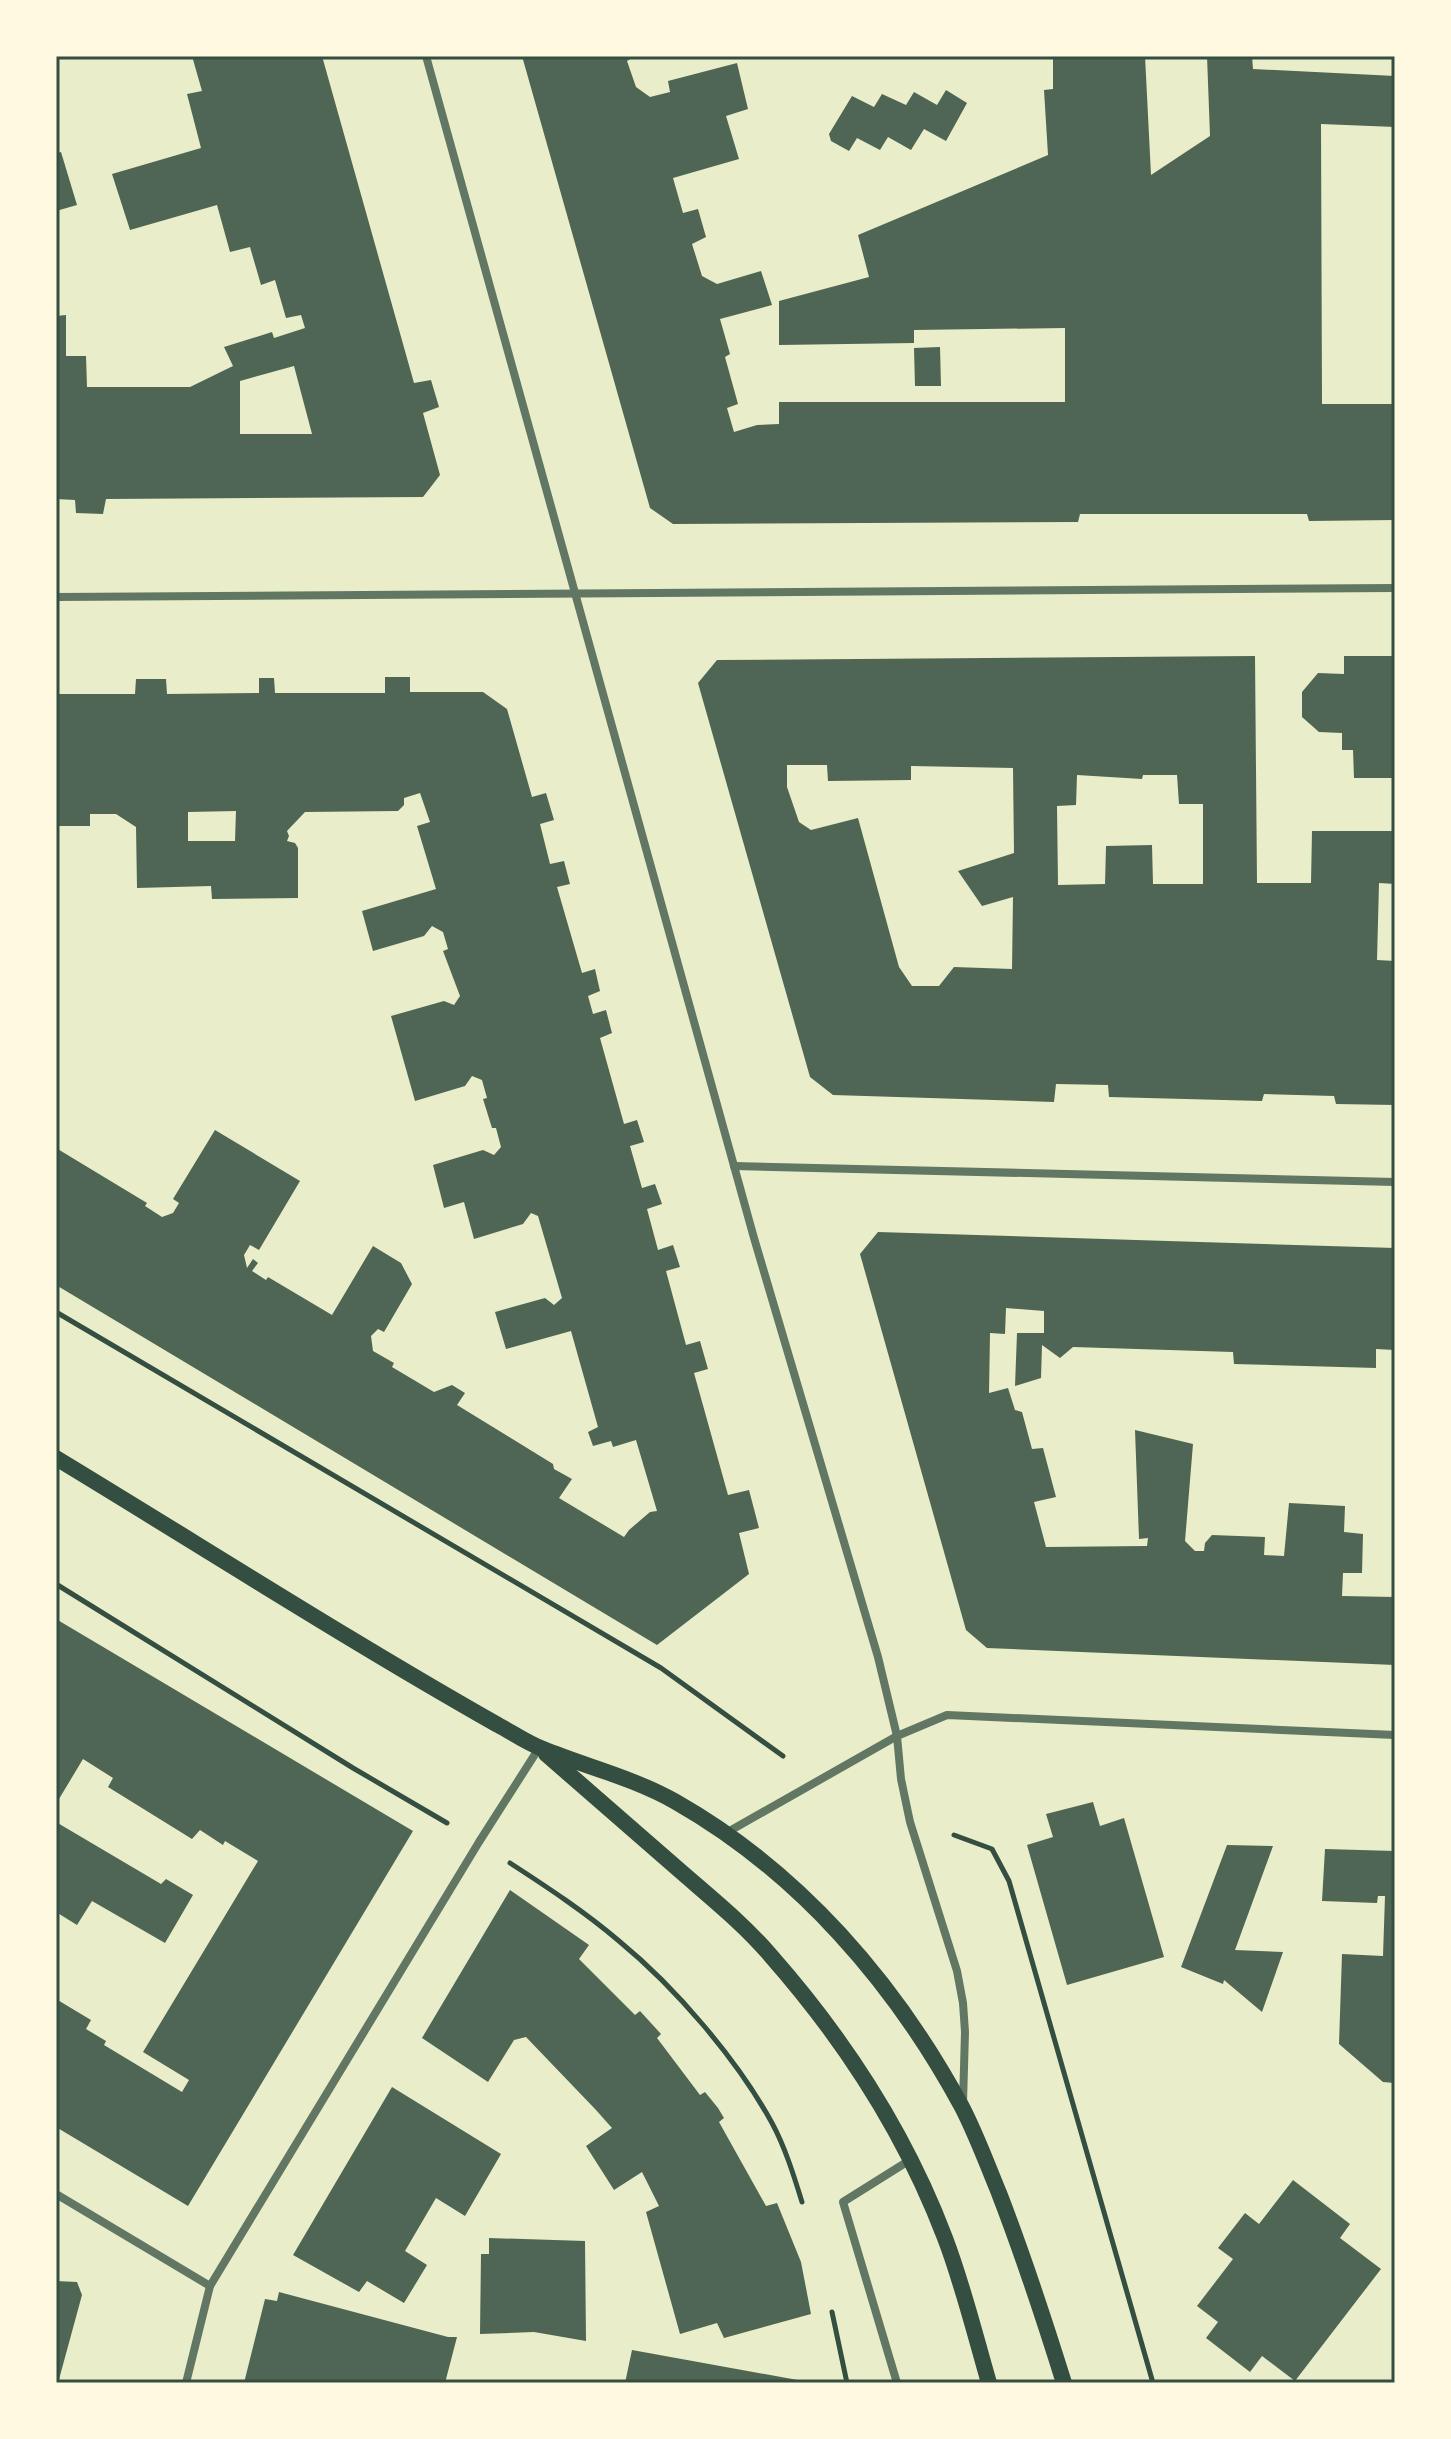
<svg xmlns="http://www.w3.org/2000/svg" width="1451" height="2439" font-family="Jost,sans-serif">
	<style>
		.building { fill: #4f6655; fill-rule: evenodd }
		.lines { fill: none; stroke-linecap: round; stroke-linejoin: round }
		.path { stroke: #344e41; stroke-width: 5 }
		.minor { stroke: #617663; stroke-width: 8 }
		.secondary { stroke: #344e41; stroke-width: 16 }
		.neatline { fill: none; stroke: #344e41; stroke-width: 3 }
	</style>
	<rect width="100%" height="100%" fill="#e9edc9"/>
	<!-- building -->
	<g class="building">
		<path d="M 192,56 L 322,56 L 414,383 L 431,380 L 439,407 L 423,413 L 440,475 L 423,497 L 106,499 L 103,514 L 76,513 L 75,500 L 56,499 L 56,316 L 66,315 L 66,356 L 86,356 L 87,387 L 190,387 L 233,366 L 224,347 L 272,332 L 274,338 L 305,328 L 301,315 L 286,318 L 275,280 L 261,285 L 250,247 L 230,252 L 217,205 L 130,230 L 112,174 L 201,148 L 187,94 L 202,91 ZM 294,366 L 312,434 L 240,434 L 240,381 Z"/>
		<polygon points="522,56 635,56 627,61 636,87 650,97 670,92 668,81 737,63 748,109 726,116 739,159 673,178 683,213 698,209 706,237 692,244 702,276 717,284 761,271 772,305 720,319 730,354 725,357 738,404 727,408 734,432 757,425 779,424 779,402 1065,402 1065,328 914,330 914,343 779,345 779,301 869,277 858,235 1048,155 1044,90 1053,89 1053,56 1145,56 1151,175 1210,136 1207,56 1252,56 1253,69 1395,76 1395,127 1321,124 1322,404 1395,404 1395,520 1309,521 1307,514 1080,514 1078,522 673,524 650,508"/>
		<polygon points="946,90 967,103 946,141 924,129 911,150 888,137 880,150 857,138 849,151 831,141 829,134 852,96 874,107 882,94 906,105 914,92 937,105"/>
		<polygon points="61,152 77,205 56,211 56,153"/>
		<polygon points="940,347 941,386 915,386 914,348"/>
		<path d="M 1255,656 L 1257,883 L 1311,883 L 1312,831 L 1395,831 L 1395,884 L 1379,883 L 1377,960 L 1395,961 L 1395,1105 L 1336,1104 L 1334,1096 L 1264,1094 L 1262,1101 L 1109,1097 L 1108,1085 L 1056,1084 L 1054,1102 L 833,1095 L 810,1077 L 698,683 L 717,660 ZM 787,765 L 827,765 L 828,781 L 911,780 L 911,766 L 1013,768 L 1014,853 L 958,871 L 982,906 L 1013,897 L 1012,969 L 954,967 L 939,986 L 912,986 L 899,967 L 858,818 L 811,830 L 799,822 L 787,787 ZM 1077,775 L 1142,779 L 1143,775 L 1177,775 L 1179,804 L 1203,804 L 1203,884 L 1153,884 L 1152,845 L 1106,846 L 1105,884 L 1058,885 L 1057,806 L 1076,805 Z"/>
		<polygon points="1344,656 1395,656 1395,778 1354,778 1353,750 1342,750 1342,733 1319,732 1302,717 1302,692 1318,673 1344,674"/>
		<path d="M 385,677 L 410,677 L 410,692 L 483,692 L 507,709 L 532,797 L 546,793 L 554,820 L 540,824 L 550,864 L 564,861 L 570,884 L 557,887 L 582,973 L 595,969 L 600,991 L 588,996 L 593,1014 L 606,1010 L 612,1033 L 600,1038 L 624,1124 L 637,1120 L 644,1142 L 630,1146 L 642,1188 L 655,1184 L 662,1204 L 647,1209 L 658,1250 L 673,1245 L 680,1267 L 666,1271 L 686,1345 L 700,1341 L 708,1369 L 694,1373 L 728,1495 L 749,1490 L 759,1528 L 739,1533 L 749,1574 L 657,1645 L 56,1285 L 56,1148 L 147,1203 L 145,1206 L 162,1217 L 173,1213 L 179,1203 L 173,1199 L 215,1130 L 300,1181 L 259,1250 L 250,1245 L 244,1255 L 247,1268 L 253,1259 L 258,1263 L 252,1271 L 266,1280 L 268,1277 L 332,1315 L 373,1246 L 401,1263 L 412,1284 L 384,1332 L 378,1329 L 371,1336 L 373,1351 L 394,1363 L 392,1367 L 434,1392 L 452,1385 L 465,1393 L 457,1405 L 553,1464 L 554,1469 L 572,1479 L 559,1498 L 624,1537 L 629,1530 L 650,1512 L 657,1511 L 636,1440 L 613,1447 L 611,1441 L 593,1446 L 588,1432 L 598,1427 L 571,1331 L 506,1349 L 495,1312 L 545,1298 L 554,1305 L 562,1298 L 538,1216 L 531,1213 L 523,1224 L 474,1239 L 464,1202 L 444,1208 L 433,1165 L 483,1150 L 494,1155 L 501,1147 L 496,1128 L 492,1128 L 483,1099 L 487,1098 L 482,1080 L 472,1076 L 465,1086 L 415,1101 L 391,1016 L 444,1001 L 454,1005 L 460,996 L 443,951 L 448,949 L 443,932 L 432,926 L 424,936 L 373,951 L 362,911 L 436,889 L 417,826 L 430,822 L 420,793 L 404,798 L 404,805 L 398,811 L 305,812 L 287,831 L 289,836 L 287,841 L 295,843 L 298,848 L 298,898 L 212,899 L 211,886 L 137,888 L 136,827 L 116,814 L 90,814 L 90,826 L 56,826 L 56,694 L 135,694 L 136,679 L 166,679 L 167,694 L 259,693 L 259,678 L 274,678 L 275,693 L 385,693 ZM 236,811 L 235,841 L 188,841 L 188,812 Z"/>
		<polygon points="878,1232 1395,1248 1395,1350 1376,1349 1376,1368 1234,1364 1233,1352 1073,1347 1060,1358 1042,1345 1041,1378 1015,1386 1017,1333 1044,1333 1044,1311 1006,1308 1005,1334 990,1333 989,1393 1008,1388 1015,1410 1022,1412 1032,1449 1043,1448 1056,1497 1034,1502 1046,1547 1147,1546 1148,1538 1139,1539 1135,1430 1193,1444 1185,1541 1195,1551 1204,1551 1205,1543 1212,1535 1265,1537 1264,1555 1284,1556 1289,1503 1345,1506 1344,1532 1363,1534 1362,1573 1343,1573 1342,1596 1395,1597 1395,1665 987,1648 966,1630 860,1254"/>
		<polygon points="56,1619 413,1831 188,2206 56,2127 56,1999 91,2020 86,2029 106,2041 104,2045 182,2092 189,2080 143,2052 258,1861 225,1841 223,1845 200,1830 192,1839 108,1787 113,1778 83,1759 56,1804"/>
		<polygon points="1093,1802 1100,1826 1124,1818 1164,1957 1067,1985 1027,1845 1053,1837 1046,1814"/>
		<polygon points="56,1822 161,1884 166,1879 193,1895 165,1943 92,1901 77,1925 56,1912"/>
		<polygon points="1227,1845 1273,1846 1235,1950 1283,1952 1262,2012 1224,1980 1223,1984 1181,1967"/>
		<polygon points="1325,1849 1395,1851 1395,2083 1383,2082 1339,2044 1342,1954 1383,1956 1385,1896 1378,1896 1377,1903 1322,1901"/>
		<polygon points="510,1890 589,1945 579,1959 635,2015 640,2011 661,2034 657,2038 700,2095 705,2092 718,2108 724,2118 719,2122 766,2206 777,2203 801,2262 811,2314 724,2338 717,2323 680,2334 646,2212 659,2206 642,2172 614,2190 586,2146 612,2128 596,2110 526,2037 514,2040 488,2082 422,2038"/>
		<polygon points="392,2087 501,2154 465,2216 436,2198 405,2251 427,2265 404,2303 367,2281 359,2292 293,2255"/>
		<polygon points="1293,2180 1350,2224 1340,2238 1381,2269 1295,2381 1262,2356 1250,2372 1206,2338 1218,2322 1197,2306 1233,2259 1218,2248 1245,2213 1259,2224"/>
		<polygon points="489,2238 585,2241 586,2341 534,2332 480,2334 481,2254 489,2254"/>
		<polygon points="56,2281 77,2282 82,2295 58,2383 56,2383"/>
		<polygon points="279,2292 448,2337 457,2337 445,2383 244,2383 265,2299 277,2301"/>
		<polygon points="632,2350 803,2381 803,2383 625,2383"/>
	</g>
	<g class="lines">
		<!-- path -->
		<g class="path">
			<polyline points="56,1312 661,1668 783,1756"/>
			<polyline points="56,1584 353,1768 447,1823"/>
			<polyline points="954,1835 992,1849 1009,1881 1153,2383"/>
			<path d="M 510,1863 C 547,1887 585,1912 619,1941 C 675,1987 737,2059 772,2123 C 785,2147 794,2176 802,2202"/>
			<polyline points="832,2312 847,2383"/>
		</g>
		<!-- minor -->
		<g class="minor">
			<polyline points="426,56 754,1238 878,1657 897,1736 901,1779 910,1822 957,1971 963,2003 965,2032 963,2103"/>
			<polyline points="56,597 1395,588"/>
			<polyline points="734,1166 1395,1182"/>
			<polyline points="726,1833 897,1736 947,1715 1395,1735"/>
			<polyline points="56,2194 210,2286"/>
			<polyline points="186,2383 210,2286 479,1842 539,1748"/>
			<polyline points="897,2383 843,2202 910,2160"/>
		</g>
		<!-- secondary -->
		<g class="secondary">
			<path d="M 56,1458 C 203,1547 348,1640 498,1725 C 513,1733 527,1743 543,1749 C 587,1767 634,1778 676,1802 C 799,1872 895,1983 962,2107 C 976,2134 987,2164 999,2193 C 1023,2255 1044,2319 1064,2383"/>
			<path d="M 546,1754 C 590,1792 634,1831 678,1869 C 710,1897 744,1924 771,1956 C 844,2039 906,2135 945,2238 C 963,2285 975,2335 989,2383"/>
		</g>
	</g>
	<!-- border -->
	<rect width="1451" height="2439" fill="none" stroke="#fefae0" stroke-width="116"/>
	<rect x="58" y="58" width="1335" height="2323" class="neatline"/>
</svg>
